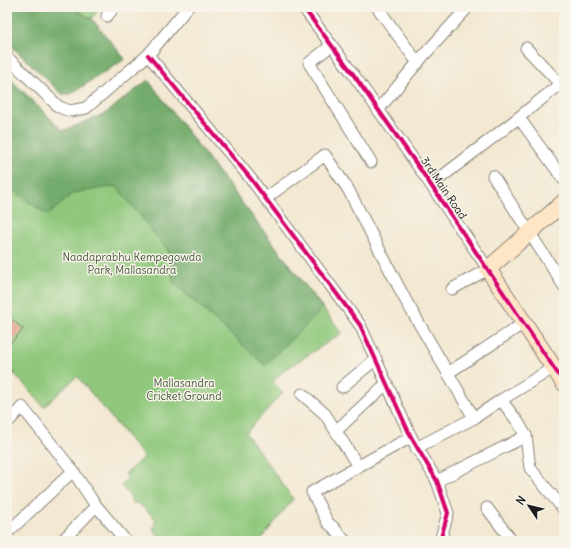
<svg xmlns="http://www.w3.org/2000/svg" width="571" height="548" font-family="Delius,sans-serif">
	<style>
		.green { fill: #8fc87c; stroke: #56724c }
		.forest { fill: #73ac6c; stroke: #486444 }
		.building { fill: #e79e8b }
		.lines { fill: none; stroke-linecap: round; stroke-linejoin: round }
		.street-casing { stroke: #888276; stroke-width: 13 }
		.secondary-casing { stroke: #888276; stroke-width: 18 }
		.street { stroke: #fff; stroke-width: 11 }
		.secondary { stroke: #fee5c5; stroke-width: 16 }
		.cycleway-casing { stroke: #f7f3e8; stroke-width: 6 }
		.cycleway { stroke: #d6006c; stroke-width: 4 }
		.labels { text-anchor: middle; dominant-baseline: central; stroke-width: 3; stroke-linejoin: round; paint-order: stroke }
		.street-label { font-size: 11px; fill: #1c1c1c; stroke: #f7f3e8 }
		.park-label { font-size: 11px; fill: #44583e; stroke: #f7f3e8 }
	</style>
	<rect width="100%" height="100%" fill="#f7f3e8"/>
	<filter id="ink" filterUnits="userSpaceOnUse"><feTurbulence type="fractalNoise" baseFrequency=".025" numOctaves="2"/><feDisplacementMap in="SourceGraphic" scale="8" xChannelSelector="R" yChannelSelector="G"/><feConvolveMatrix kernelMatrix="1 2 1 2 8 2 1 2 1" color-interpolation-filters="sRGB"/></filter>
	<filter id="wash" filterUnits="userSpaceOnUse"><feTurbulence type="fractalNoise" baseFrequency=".012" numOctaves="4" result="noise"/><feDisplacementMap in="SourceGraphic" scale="16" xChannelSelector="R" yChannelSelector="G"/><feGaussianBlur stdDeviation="0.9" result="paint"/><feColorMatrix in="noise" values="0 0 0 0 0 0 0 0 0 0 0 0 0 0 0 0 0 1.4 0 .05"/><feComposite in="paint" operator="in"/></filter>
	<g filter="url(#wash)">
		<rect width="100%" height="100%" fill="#f3e8d1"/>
		<!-- green -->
		<g class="green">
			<polygon points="70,7 100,7 92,19"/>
			<polygon points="7,76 63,131 106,113 148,80 342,333 283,371 273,382 283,392 246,433 293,499 260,541 163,541 153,530 156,519 138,503 132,504 130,496 121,486 128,478 125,474 144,457 77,376 44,407 14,373 7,381"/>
		</g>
		<!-- forest -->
		<g class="forest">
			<polygon points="7,7 70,7 92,19 125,59 71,94 62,94 7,42"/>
			<polygon points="7,76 63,131 106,113 148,80 323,309 265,365 173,282 171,254 116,186 73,193 48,215 7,187"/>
		</g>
		<g id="blocks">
			<!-- building -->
			<g class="building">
				<polygon points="10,318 23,329 10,344 7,342 7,321"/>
				<polygon points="7,365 12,370 7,376"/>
			</g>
		</g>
	</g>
	<g filter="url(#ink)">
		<use href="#blocks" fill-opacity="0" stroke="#888276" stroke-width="1"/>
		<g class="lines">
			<!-- street casing -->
			<g class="street-casing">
				<g id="street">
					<polyline points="303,7 353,74 420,169 488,269 452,289"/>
					<polyline points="377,7 418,63"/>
					<polyline points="107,16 114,7"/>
					<polyline points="332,45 309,63 371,162"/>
					<polyline points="526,48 564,88"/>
					<polyline points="148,55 251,179 360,325 411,437 437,481 448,513 440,541"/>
					<polyline points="7,57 59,107 70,111 86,108 148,55 188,7"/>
					<polyline points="378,110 424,55 468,7"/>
					<polyline points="519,118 564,180"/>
					<polyline points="493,176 564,286"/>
					<polyline points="431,185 513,122 564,81"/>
					<polyline points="266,198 325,155 348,189 406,301 474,418 501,400 518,422 526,436 530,468 564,510"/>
					<polyline points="448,373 524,323"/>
					<polyline points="342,387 376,359"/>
					<polyline points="302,394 325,414 358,466"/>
					<polyline points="501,400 553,368"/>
					<polyline points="7,423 22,407 73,471"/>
					<polyline points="336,431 387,383"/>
					<polyline points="416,448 474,418"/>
					<polyline points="437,481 526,436"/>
					<polyline points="487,508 512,541"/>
					<polyline points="7,533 73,471 94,503 125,540 125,541"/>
					<polyline points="62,541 96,506"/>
					<polyline points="345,541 333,527 328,523 312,492 411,437"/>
				</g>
			</g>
			<!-- secondary casing -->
			<g class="secondary-casing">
				<polyline id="secondary" points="564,202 488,269 564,383"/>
			</g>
			<!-- street -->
			<use href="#street" class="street"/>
			<!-- secondary -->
			<use href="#secondary" class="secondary"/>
			<!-- cycleway casing -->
			<g class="cycleway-casing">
				<g id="cycleway">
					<polyline points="303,7 353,74 420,169 564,383"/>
					<polyline points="148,55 251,179 360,325 411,437 437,481 448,513 440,541"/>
				</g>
			</g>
			<!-- cycleway -->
			<use href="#cycleway" class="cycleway"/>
		</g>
	</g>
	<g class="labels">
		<!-- street labels -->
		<g class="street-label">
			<text transform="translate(444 188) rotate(56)">3rd Main Road</text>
		</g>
		<!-- park labels -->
		<g class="park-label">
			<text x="132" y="257">Naadaprabhu Kempegowda<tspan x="132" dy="13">Park, Mallasandra</tspan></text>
			<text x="184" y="383">Mallasandra<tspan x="184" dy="13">Cricket Ground</tspan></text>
		</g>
	</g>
	<!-- margin -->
	<rect width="571" height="548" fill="none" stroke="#f7f3e8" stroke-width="24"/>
	<!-- north arrow -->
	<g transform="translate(529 506) rotate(305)" stroke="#f7f3e8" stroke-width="3" paint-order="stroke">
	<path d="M0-3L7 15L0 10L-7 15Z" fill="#1c1c1c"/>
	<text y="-6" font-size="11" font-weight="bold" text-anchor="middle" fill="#1c1c1c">N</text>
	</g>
</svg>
